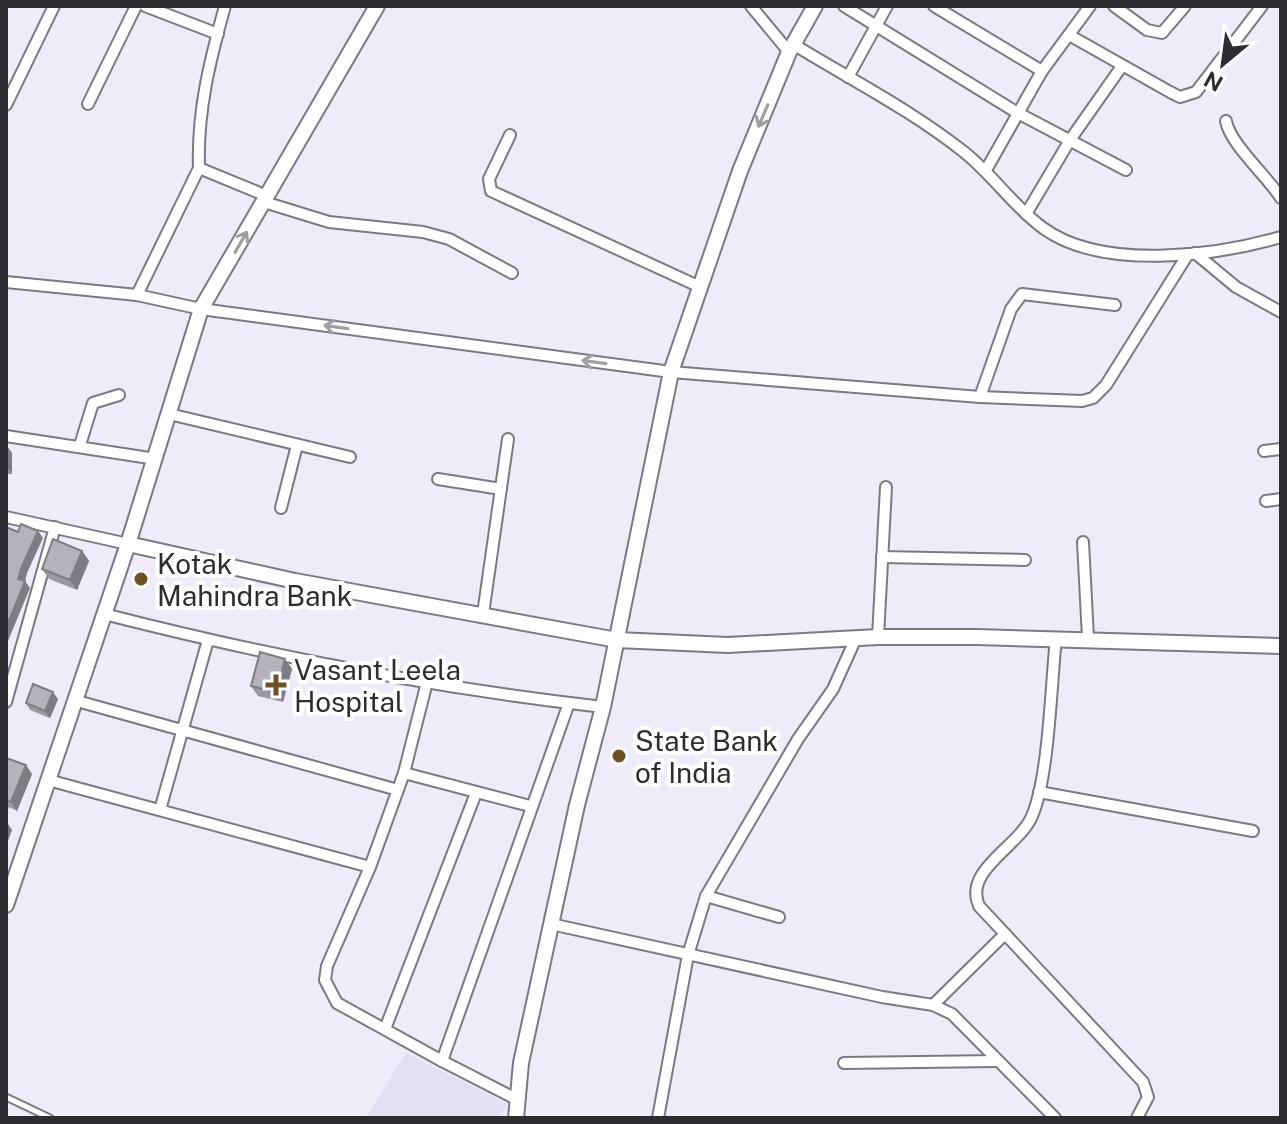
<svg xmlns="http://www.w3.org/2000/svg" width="1287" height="1124" font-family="'Public Sans',sans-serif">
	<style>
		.built { fill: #e5dff3 }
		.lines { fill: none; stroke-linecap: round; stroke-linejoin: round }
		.lane-casing { stroke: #7d7984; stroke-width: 9 }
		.street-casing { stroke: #7d7984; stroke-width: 14 }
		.secondary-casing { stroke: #7d7984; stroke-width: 18 }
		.lane { stroke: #fff; stroke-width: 5 }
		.street { stroke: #fff; stroke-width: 10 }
		.secondary { stroke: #fff; stroke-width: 14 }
		.wall { fill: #9c98a3 }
		.shaded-wall { fill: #7f7c84 }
		.building { fill: #b5b1bd; stroke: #7f7c84; stroke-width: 2 }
		.oneway { stroke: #a0a0a2 }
		.poi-dot { fill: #6d5024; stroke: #fff; stroke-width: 3 }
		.labels { text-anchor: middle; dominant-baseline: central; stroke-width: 8; stroke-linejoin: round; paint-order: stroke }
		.poi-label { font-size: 28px; fill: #2d2c31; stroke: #fff; text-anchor: start }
	</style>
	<rect width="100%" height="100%" fill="#efebf8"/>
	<!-- built -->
	<polygon class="built" points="406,1053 507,1104 499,1118 366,1118"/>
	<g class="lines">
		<!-- lane casing -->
		<g class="lane-casing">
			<polyline id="lane" points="6,1097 50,1118"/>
		</g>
		<!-- street casing -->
		<g class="street-casing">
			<g id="street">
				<polyline points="145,6 218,34"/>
				<path d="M 225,6 C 210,60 197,111 199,168 L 267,196"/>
				<polyline points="751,6 789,52"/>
				<polyline points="844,6 1016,112 1126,170"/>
				<polyline points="934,6 1042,71"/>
				<polyline points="1114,6 1147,30 1162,33 1185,6"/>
				<polyline points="1069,35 1170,92 1180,97 1196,92 1262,6"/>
				<path d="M 793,44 C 850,79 911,110 964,152 C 993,175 1013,206 1043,228 C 1102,271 1215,256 1281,237"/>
				<polyline points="848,77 887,6"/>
				<polyline points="88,104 136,6"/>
				<polyline points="6,105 54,6"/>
				<path d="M 1226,121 C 1230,144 1267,176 1281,198"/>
				<polyline points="510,135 489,179 491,191 698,286"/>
				<polyline points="986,170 1042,71 1090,6"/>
				<polyline points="264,202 329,222 423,232 449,239 512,273"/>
				<polyline points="1026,214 1070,140 1122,66"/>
				<polyline points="1195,253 1236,287 1281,312"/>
				<polyline points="6,282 137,295 201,309 671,372 980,397 1082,401 1093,398 1106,385 1188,254"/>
				<polyline points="137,295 199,168"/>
				<polyline points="980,397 1011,309 1022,294 1115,305"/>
				<polyline points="169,414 350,457"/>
				<polyline points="6,436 156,459"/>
				<polyline points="80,445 93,403 119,395"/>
				<polyline points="1264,451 1281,449"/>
				<polyline points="438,479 501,489"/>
				<polyline points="1266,501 1281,499"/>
				<polyline points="281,508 297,445"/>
				<polyline points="6,517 128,544"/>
				<polyline points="1083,542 1088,638"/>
				<polyline points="882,557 1025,560"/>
				<path d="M 104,614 C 268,656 435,688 603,707"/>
				<polyline points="483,614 508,439"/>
				<polyline points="878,637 886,487"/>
				<path d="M 1056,638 C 1051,684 1049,777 1032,816 C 1019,847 963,870 979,906 L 1143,1082 L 1148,1097 L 1137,1118"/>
				<polyline points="77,701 398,790"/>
				<polyline points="6,702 55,527"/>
				<polyline points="404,773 427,682"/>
				<polyline points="48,780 370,867"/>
				<polyline points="1039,792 1253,831"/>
				<polyline points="160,810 208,640"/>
				<polyline points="706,896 779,917"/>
				<polyline points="551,924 882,997 933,1005 952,1014 1055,1118"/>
				<polyline points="933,1005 1005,934"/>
				<polyline points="385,1029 476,793"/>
				<polyline points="442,1061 337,1003 325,980 327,966 370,867 404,773 530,806"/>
				<polyline points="844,1063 997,1061"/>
				<polyline points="516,1099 442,1061 569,703"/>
				<polyline points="658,1118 688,955 706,896 798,739 833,689 856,638"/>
			</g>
		</g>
		<!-- secondary casing -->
		<g class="secondary-casing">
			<g id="secondary">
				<polyline points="128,544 295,581 617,640 728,645 878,637 977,637 1281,646"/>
				<polyline points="6,905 128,544 201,309 377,6"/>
				<polyline points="516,1118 521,1063 577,805 603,707 671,372 740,171 789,52 815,6"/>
			</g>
		</g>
		<!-- lane -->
		<use href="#lane" class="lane"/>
		<!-- street -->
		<use href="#street" class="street"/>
		<!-- secondary -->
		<use href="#secondary" class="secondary"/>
	</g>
	<!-- wall -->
	<g class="wall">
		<polygon points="6,445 12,453 12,474 6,474"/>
		<polygon points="82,551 89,561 77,590 49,579 42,569"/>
		<polygon points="285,659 292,669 283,702 258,696 251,686"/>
		<polygon points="58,699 50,718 30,710 26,703"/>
		<polygon points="6,758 32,774 17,811 9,807 6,815"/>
	</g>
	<!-- shaded-wall -->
	<g class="shaded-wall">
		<polygon points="6,445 12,453 12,474 6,466"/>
		<polygon points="38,531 43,538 27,573 25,581 30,588 8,641 6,638 6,628 18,579 22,566"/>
		<polygon points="82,551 89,561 77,590 70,580"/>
		<polygon points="285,659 292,669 283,702 276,692"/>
		<polygon points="53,692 58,699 50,718 45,711"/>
		<polygon points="26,765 32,774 17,811 11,802"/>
		<polygon points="6,821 12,830 6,846"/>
	</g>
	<!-- building -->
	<g class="building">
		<polygon points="21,524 38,531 22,566 18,579 25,581 6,628 6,527 18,532"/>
		<polygon points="53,539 82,551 70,580 42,569"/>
		<polygon points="260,652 285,659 276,692 251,686"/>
		<polygon points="33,684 53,692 45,711 26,703"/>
		<polygon points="6,758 26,765 11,802 6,800"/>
	</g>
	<!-- one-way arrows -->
	<defs><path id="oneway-shaft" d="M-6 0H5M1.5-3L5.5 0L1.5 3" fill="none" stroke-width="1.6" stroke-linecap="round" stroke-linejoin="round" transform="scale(2)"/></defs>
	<g class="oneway">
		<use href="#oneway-shaft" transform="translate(763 116) rotate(113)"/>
		<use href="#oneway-shaft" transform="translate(241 242) rotate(-60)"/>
		<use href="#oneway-shaft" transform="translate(336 327) rotate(-172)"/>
		<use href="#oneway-shaft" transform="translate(594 362) rotate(-172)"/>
	</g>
	<!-- markers -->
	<g class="poi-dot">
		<circle cx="141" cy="579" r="8"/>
		<path d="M272 673h8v8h8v8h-8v8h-8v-8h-8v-8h8z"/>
		<circle cx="619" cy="756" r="8"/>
	</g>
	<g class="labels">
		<!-- poi labels -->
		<g class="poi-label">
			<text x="157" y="563">Kotak<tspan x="157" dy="32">Mahindra Bank</tspan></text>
			<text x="294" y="669">Vasant Leela<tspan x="294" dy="32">Hospital</tspan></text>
			<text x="635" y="740">State Bank<tspan x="635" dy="32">of India</tspan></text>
		</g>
	</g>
	<!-- border -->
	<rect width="1287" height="1124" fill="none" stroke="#2d2c31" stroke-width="16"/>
	<!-- north arrow -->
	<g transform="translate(1223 64) rotate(209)" stroke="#ffffff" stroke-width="6" paint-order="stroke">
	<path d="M0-6L14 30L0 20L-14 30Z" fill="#2d2c31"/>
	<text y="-12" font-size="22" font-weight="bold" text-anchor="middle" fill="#2d2c31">N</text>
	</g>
</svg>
